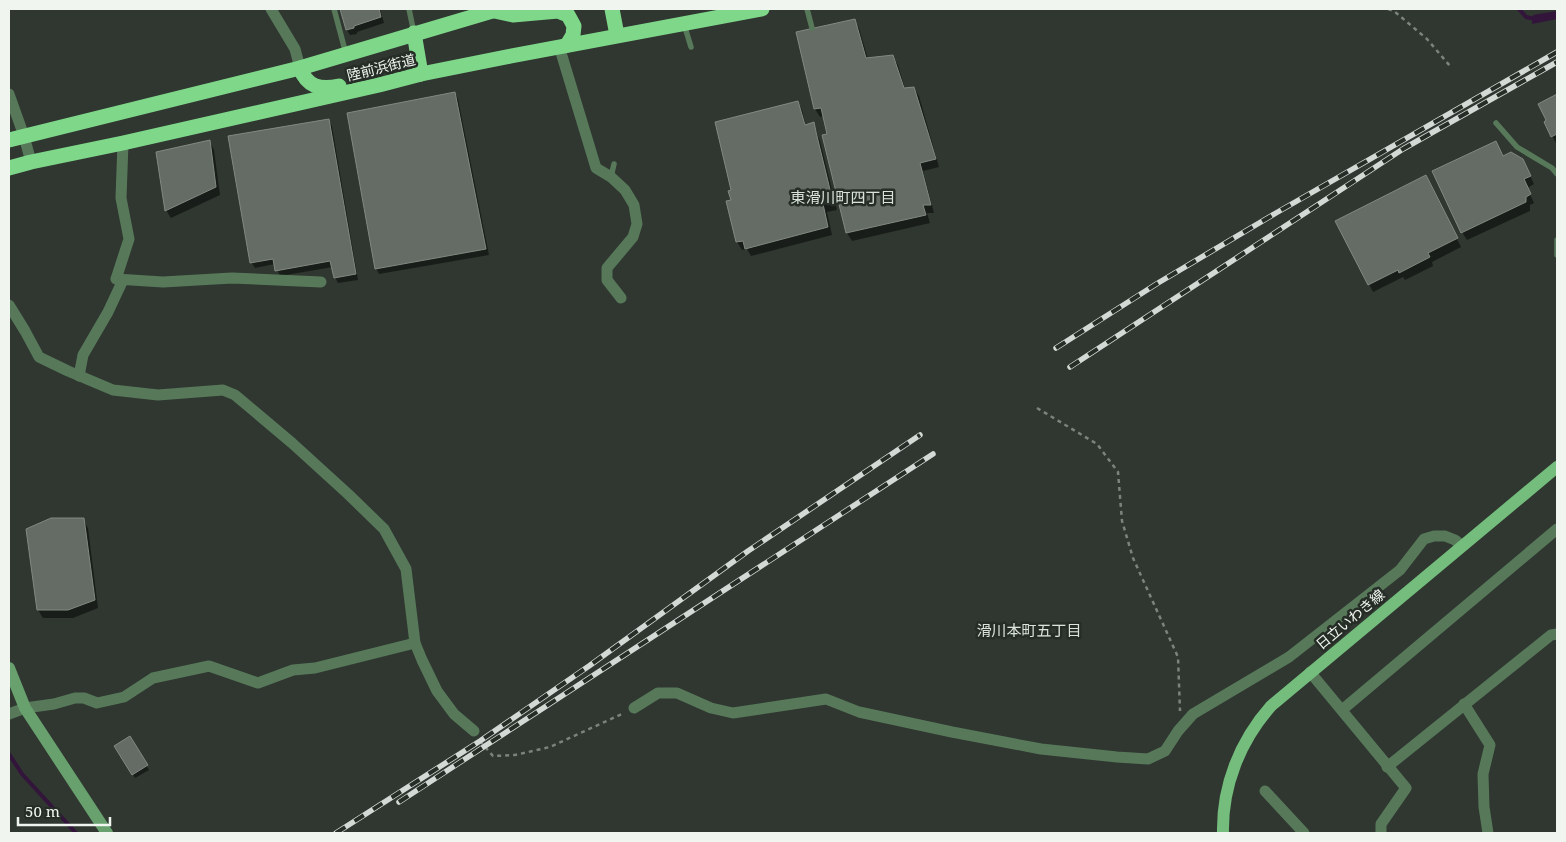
<svg xmlns="http://www.w3.org/2000/svg" width="1566" height="842" font-family="'Noto Serif','Noto Sans JP',serif">
	<style>
		.water { fill: #33143b }
		.shadow { fill: #0007 }
		.lines { fill: none; stroke-linecap: round; stroke-linejoin: round }
		.stream { stroke: #33143b; stroke-width: 4 }
		.building { fill: #646c65; stroke: #818981 }
		.path { stroke: #7c837d; stroke-width: 2.5; stroke-dasharray: 4 4; stroke-linecap: butt }
		.lane { stroke: #57795a; stroke-width: 5.5 }
		.street { stroke: #57795a; stroke-width: 11 }
		.secondary { stroke: #68a06e; stroke-width: 12 }
		.primary { stroke: #74bd7d; stroke-width: 12 }
		.highway { stroke: #7fd88a; stroke-width: 15 }
		.rail-casing { stroke: #d3d9d4; stroke-width: 5.5 }
		.rail { stroke: #252d26; stroke-width: 4; stroke-dasharray: 11; stroke-linecap: butt }
		.labels { text-anchor: middle; dominant-baseline: central; stroke-width: 5; stroke-linejoin: round; paint-order: stroke }
		.street-label { font-size: 14px; fill: #f0f5f0; stroke: #252d26 }
		.neighbourhood-label { font-size: 15px; fill: #d9e3da; stroke: #252d26 }
	</style>
	<rect width="100%" height="100%" fill="#2f3730"/>
	<!-- water -->
	<polygon class="water" points="1557,11 1557,19 1532,24 1533,15"/>
	<!-- shadow -->
	<g class="shadow">
		<polygon points="341,9 380,9 384,23 357,32 357,34 350,35 347,30"/>
		<polygon points="854,20 859,28 868,59 893,57 898,65 905,89 914,88 919,96 939,167 923,171 934,213 927,213 930,223 852,241 847,233 824,116 820,117 815,109"/>
		<polygon points="455,93 458,99 489,255 379,274 376,268"/>
		<polygon points="1557,95 1557,145 1545,122 1548,120 1540,104"/>
		<polygon points="798,102 802,110 806,126 813,124 820,141 837,210 827,212 832,235 751,256 747,249 742,250 737,242 727,202 732,201 733,191"/>
		<polygon points="328,120 332,126 358,280 338,283 335,277 333,267 280,276 275,264 255,268 251,262"/>
		<polygon points="210,142 214,150 220,195 171,218 166,210"/>
		<polygon points="1503,157 1527,169 1534,184 1527,188 1534,203 1530,205 1530,211 1467,240 1462,232"/>
		<polygon points="1430,185 1461,247 1432,262 1433,266 1405,280 1403,277 1373,292 1369,284"/>
		<polygon points="83,520 88,528 98,608 73,618 43,618 38,610"/>
		<polygon points="130,738 149,770 135,778 116,746"/>
	</g>
	<g class="lines">
		<!-- stream -->
		<g class="stream">
			<polyline points="1519,9 1526,17 1535,19"/>
			<polyline points="9,754 22,774 76,833"/>
		</g>
	</g>
	<!-- building -->
	<g class="building">
		<polygon points="340,9 379,9 381,17 354,26 354,28 346,30"/>
		<polygon points="855,19 866,58 893,55 904,88 914,87 936,159 920,163 931,205 923,205 926,215 846,233 822,135 827,134 821,108 814,109 796,32"/>
		<polygon points="455,92 486,249 375,269 347,113"/>
		<polygon points="1557,94 1557,134 1551,137 1544,122 1546,120 1538,104"/>
		<polygon points="798,101 805,125 814,122 816,132 833,202 823,204 828,227 745,249 743,241 736,242 726,201 731,200 728,191 731,190 715,122"/>
		<polygon points="329,119 356,274 334,278 330,261 275,271 273,259 250,263 228,136"/>
		<polygon points="210,140 216,187 165,211 156,152"/>
		<polygon points="1496,141 1503,156 1511,152 1523,159 1531,176 1524,179 1531,194 1526,197 1526,202 1461,233 1432,171"/>
		<polygon points="1426,175 1458,238 1428,253 1430,257 1399,273 1398,270 1368,285 1335,221"/>
		<polygon points="51,518 84,518 95,600 68,610 37,610 26,529"/>
		<polygon points="130,736 148,765 132,775 114,746"/>
	</g>
	<g class="lines">
		<!-- path -->
		<g class="path">
			<polyline points="1388,9 1394,11 1427,39 1450,66"/>
			<polyline points="1037,408 1097,444 1118,472 1122,521 1133,558 1178,657 1180,711"/>
			<polyline points="480,741 493,756 515,755 550,747 624,713"/>
		</g>
		<!-- lane -->
		<g class="lane">
			<polyline points="334,9 346,54"/>
			<polyline points="409,9 414,33"/>
			<polyline points="807,9 812,28"/>
			<polyline points="684,24 691,47"/>
			<polyline points="1496,123 1517,147 1552,168 1557,174"/>
			<polyline points="611,177 614,164"/>
			<polyline points="1557,240 1557,255"/>
		</g>
		<!-- street -->
		<g class="street">
			<polyline points="271,9 295,49 300,68"/>
			<polyline points="559,46 596,168 611,177 625,190 634,205 637,224 633,237 607,268 607,280 621,298"/>
			<polyline points="9,94 24,136 31,162"/>
			<polyline points="123,143 121,198 129,239 116,279 163,282 232,278 321,282"/>
			<polyline points="9,305 25,331 39,357 68,371 113,390 158,395 223,390 235,395 292,443 348,494 384,529 406,569 415,643 422,660 437,691 454,714 474,731"/>
			<polyline points="79,376 83,355 108,312 123,280"/>
			<polyline points="1310,672 1406,788 1381,824 1381,833"/>
			<polyline points="1464,704 1490,745 1483,774 1484,807 1488,833"/>
			<polyline points="634,708 658,693 677,693 711,708 733,713 826,699 859,712 952,732 1041,749 1117,757 1148,759 1165,751 1178,731 1193,714 1289,657 1400,570 1424,539 1434,536 1445,536 1455,540 1462,546"/>
			<polyline points="1342,710 1557,529"/>
			<polyline points="9,714 25,708 54,704 75,698 84,698 97,703 124,697 153,678 209,666 258,683 293,670 315,668 415,643"/>
			<polyline points="1387,767 1551,635 1557,634"/>
			<polyline points="1265,791 1304,833"/>
		</g>
		<!-- secondary -->
		<polyline class="secondary" points="9,668 25,708 107,833"/>
		<!-- primary -->
		<path class="primary" d="M 1223,833 C 1222,786 1240,741 1271,706 L 1557,467"/>
		<!-- highway -->
		<g class="highway">
			<polyline points="612,9 617,35"/>
			<polyline points="490,10 513,15 558,11 568,15 574,26 573,35 567,45"/>
			<polyline points="414,33 421,74"/>
			<path d="M 300,68 C 307,87 320,90 339,86"/>
			<polyline points="9,140 300,68 499,9"/>
			<polyline points="9,168 31,162 123,143 379,85 421,74 511,56 762,9"/>
		</g>
		<!-- rail casing -->
		<g class="rail-casing">
			<g id="rail">
				<polyline points="1056,348 1158,283 1276,213 1557,52"/>
				<polyline points="1070,367 1403,149 1557,62"/>
				<polyline points="399,802 933,454"/>
				<polyline points="336,833 480,741 589,666 748,551 920,435"/>
			</g>
		</g>
		<!-- rail -->
		<use href="#rail" class="rail"/>
	</g>
	<g class="labels">
		<!-- street labels -->
		<g class="street-label">
			<text transform="translate(381 67) rotate(-14)">陸前浜街道</text>
			<text transform="translate(1350 619) rotate(-40)">日立いわき線</text>
		</g>
		<!-- neighbourhood labels -->
		<g class="neighbourhood-label">
			<text x="843" y="197">東滑川町四丁目</text>
			<text x="1029" y="630">滑川本町五丁目</text>
		</g>
	</g>
	<!-- border -->
	<rect width="1566" height="842" fill="none" stroke="#f0f5f0" stroke-width="20"/>
	<!-- scale -->
	<path d="M18 817v8h92v-8" fill="none" stroke="#f0f5f0" stroke-width="2.5"/>
	<text x="25" y="817" font-size="15" fill="#f0f5f0" stroke="#252d26" stroke-width="4" paint-order="stroke">50 m</text>
</svg>
